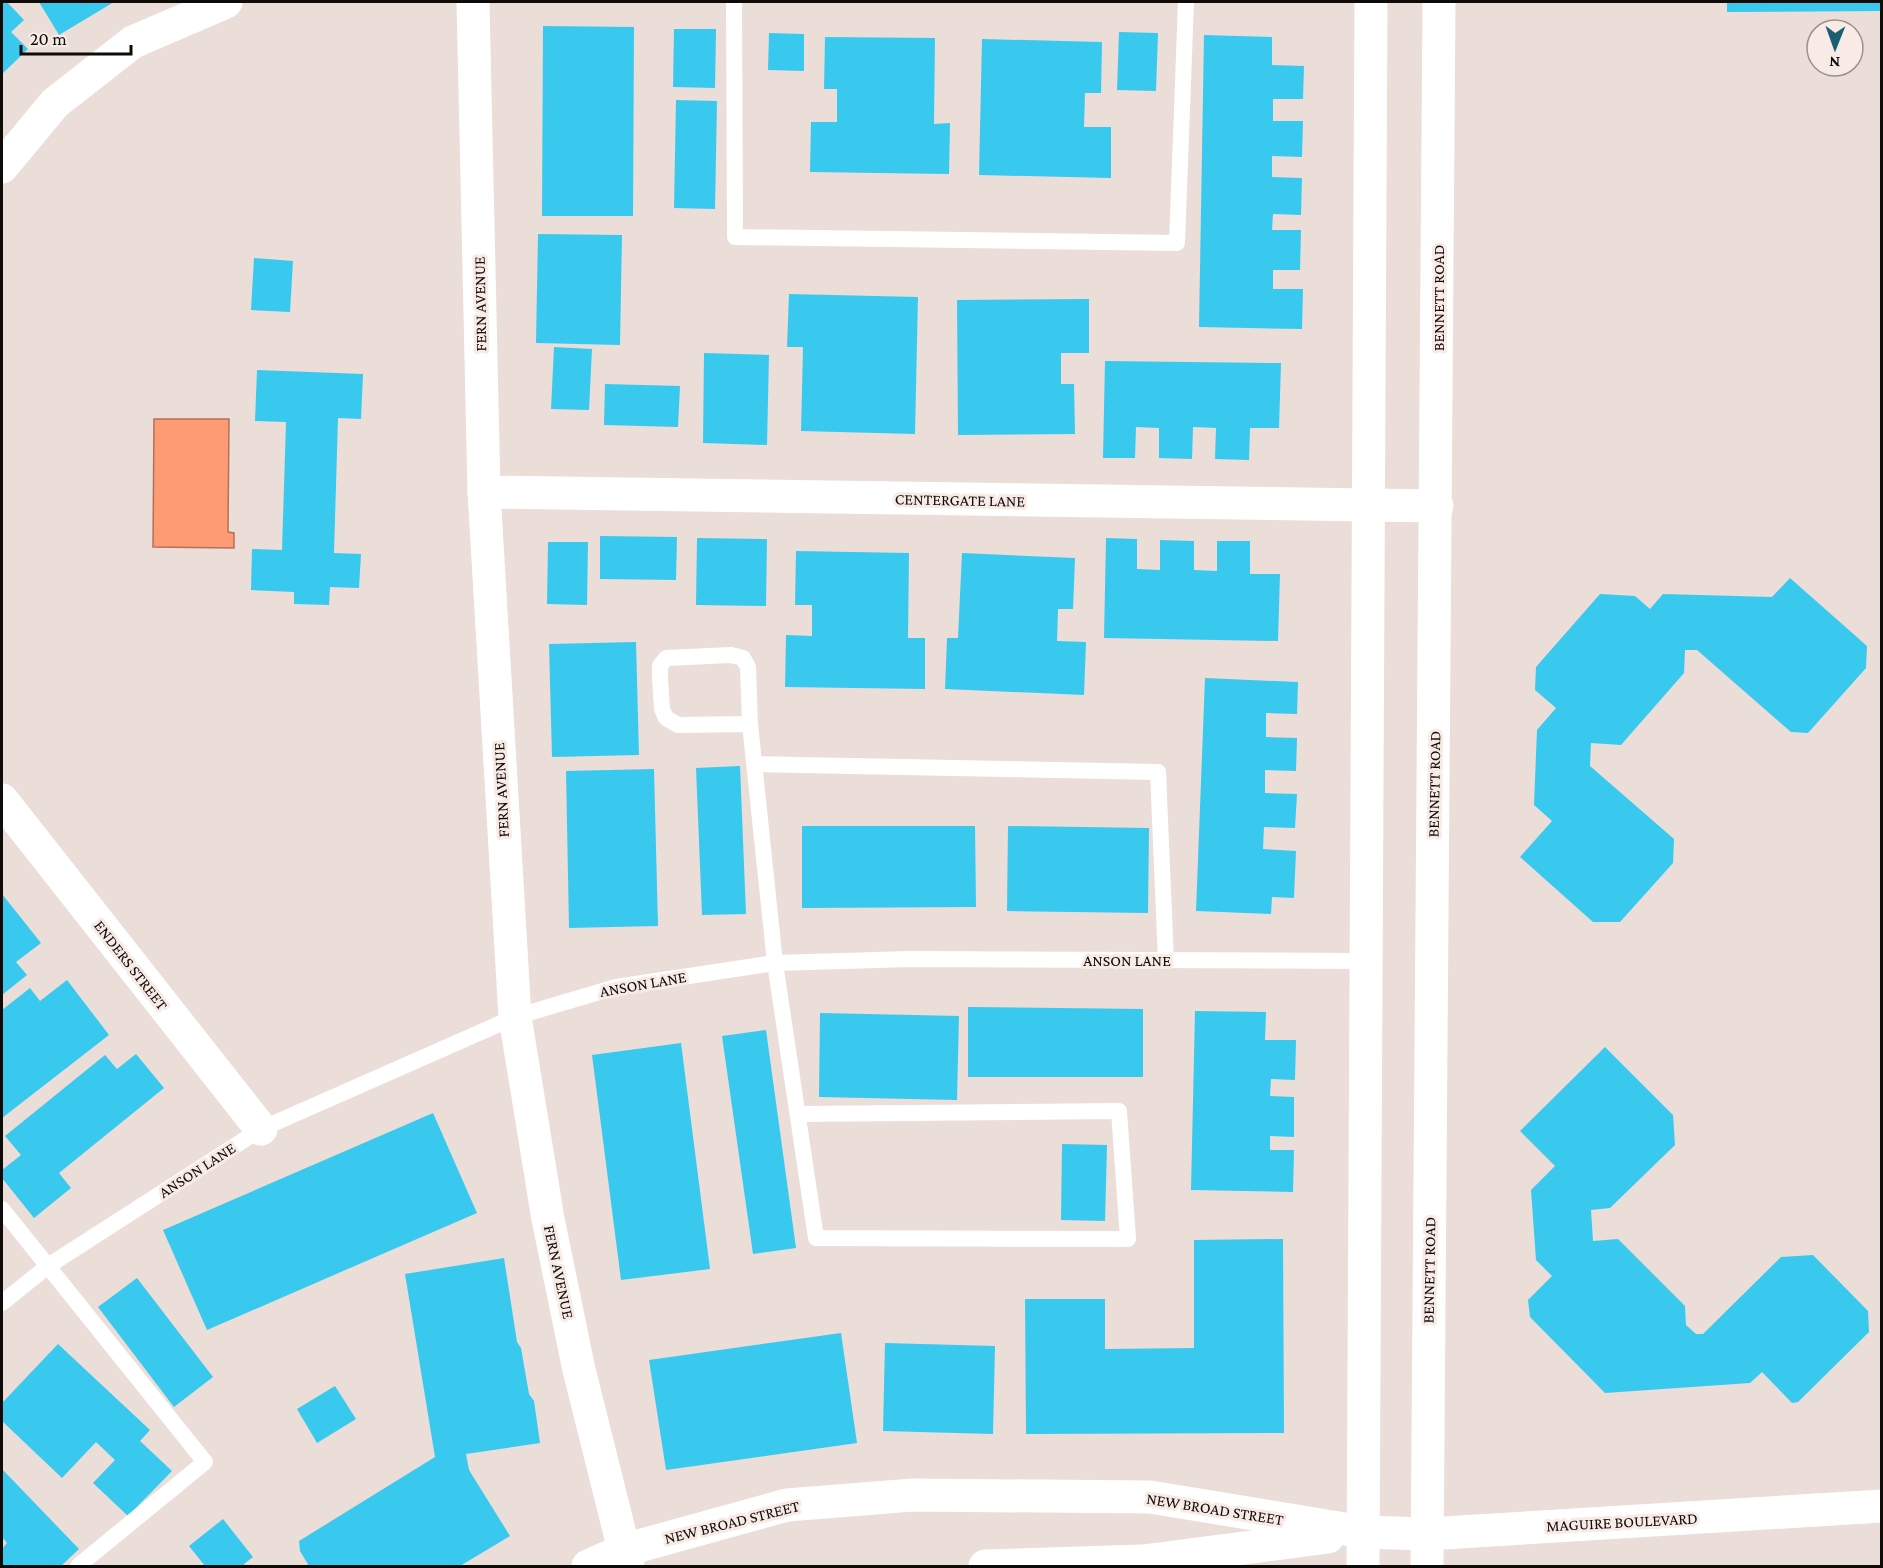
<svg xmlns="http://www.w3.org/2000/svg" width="1883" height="1568" font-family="'Crimson Pro',serif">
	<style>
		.water { fill: #fd9b75; stroke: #b67055; stroke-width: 1.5 }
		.building { fill: #39c9ef }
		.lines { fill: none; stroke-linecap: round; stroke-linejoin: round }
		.lane { stroke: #fff; stroke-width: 16 }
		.street { stroke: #fff; stroke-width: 33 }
		.secondary { stroke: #fff; stroke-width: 33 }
		.labels { text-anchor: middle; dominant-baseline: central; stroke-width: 6; stroke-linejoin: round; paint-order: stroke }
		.street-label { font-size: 16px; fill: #0f0b09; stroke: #f8eae5 }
	</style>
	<rect width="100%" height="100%" fill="#ebddd8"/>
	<!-- water -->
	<polygon class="water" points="154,419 229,419 228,532 234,533 234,548 153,547"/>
	<!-- building -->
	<g class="building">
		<polygon points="2,2 7,2 24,20 11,32 28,49 2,74"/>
		<polygon points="39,2 114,2 59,35"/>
		<polygon points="1727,2 1882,2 1882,11 1727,12"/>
		<polygon points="543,26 634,27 633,216 542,216"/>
		<polygon points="674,29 716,29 715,88 673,87"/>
		<polygon points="1119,32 1158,33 1156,91 1117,90"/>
		<polygon points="769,33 804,34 804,71 768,70"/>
		<polygon points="1204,35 1272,37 1272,65 1304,66 1303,99 1273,99 1273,121 1303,121 1302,157 1272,156 1272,177 1302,178 1301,215 1273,214 1272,230 1301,230 1300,270 1273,270 1273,289 1303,289 1302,329 1199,327"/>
		<polygon points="825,37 935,38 934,124 950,123 949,174 810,172 811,122 837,122 837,89 824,89"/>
		<polygon points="982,39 1102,42 1101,93 1085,93 1084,127 1111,127 1111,178 979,175"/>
		<polygon points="676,100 717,101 715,209 674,208"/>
		<polygon points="538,234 622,235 620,345 536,343"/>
		<polygon points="254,258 293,261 290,312 251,310"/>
		<polygon points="789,294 918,297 915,434 801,431 803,347 787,347"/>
		<polygon points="1089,299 1089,353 1061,353 1061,384 1074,384 1075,434 958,435 957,300"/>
		<polygon points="554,347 592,349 589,410 551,409"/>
		<polygon points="704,353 769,355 767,445 703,443"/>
		<polygon points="1105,361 1281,363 1279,428 1250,428 1249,460 1215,459 1216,428 1193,427 1192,459 1159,458 1159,428 1136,427 1135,458 1103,458"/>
		<polygon points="257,370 363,374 361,419 338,418 334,553 361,554 359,588 330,587 329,605 294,604 294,592 251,590 252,549 282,550 286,422 255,421"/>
		<polygon points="605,384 680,386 678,427 604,425"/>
		<polygon points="600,536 677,537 676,580 600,579"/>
		<polygon points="697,538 767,539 766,606 696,605"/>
		<polygon points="1106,538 1137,539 1137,569 1160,570 1160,540 1194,541 1194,570 1217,571 1217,541 1250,541 1250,574 1280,574 1278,641 1104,638"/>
		<polygon points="548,542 588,542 587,605 547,604"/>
		<polygon points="796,551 909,553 908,638 925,638 925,689 785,687 786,635 812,636 812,605 795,605"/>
		<polygon points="962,553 1075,558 1073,609 1058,609 1057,641 1086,642 1084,695 945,689 947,638 958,638"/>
		<polygon points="1790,578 1867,646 1866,668 1808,733 1791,732 1697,650 1685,650 1684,673 1621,745 1591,743 1590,766 1674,839 1673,863 1620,922 1593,922 1520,857 1552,821 1534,805 1537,730 1556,708 1535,690 1536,667 1600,594 1635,596 1650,609 1663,594 1772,597"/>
		<polygon points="636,642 639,755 552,757 549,644"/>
		<polygon points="1205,678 1298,682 1297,714 1266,713 1266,737 1297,738 1296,771 1265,770 1265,793 1297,794 1295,828 1264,827 1263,849 1296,851 1294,898 1272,897 1271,914 1196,911"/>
		<polygon points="740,766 746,914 702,915 696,768"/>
		<polygon points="654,769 658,926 569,928 566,771"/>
		<polygon points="802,826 975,826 976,907 802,908"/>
		<polygon points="1008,826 1149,828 1148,913 1007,911"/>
		<polygon points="2,894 41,943 16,962 27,975 2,995"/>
		<polygon points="67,980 109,1035 2,1118 2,1010 30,988 40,1001"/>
		<polygon points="968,1007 1143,1009 1143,1077 968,1077"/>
		<polygon points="1195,1011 1266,1012 1265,1040 1296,1040 1295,1080 1271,1079 1270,1096 1294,1097 1294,1137 1270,1136 1270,1150 1294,1150 1293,1192 1191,1190"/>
		<polygon points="820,1013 959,1016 957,1100 819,1097"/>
		<polygon points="766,1030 796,1248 753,1254 722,1036"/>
		<polygon points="681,1043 710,1269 621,1280 592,1055"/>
		<polygon points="1605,1047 1673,1115 1675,1145 1610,1208 1591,1210 1593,1241 1618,1239 1685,1306 1686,1325 1696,1334 1703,1334 1781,1257 1813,1255 1868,1311 1869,1332 1798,1402 1792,1403 1762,1372 1750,1383 1605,1393 1530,1317 1528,1300 1552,1276 1536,1260 1531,1190 1555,1166 1520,1131"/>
		<polygon points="136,1054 164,1088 59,1173 71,1188 34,1218 2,1178 2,1170 21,1155 5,1136 105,1055 117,1069"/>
		<polygon points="433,1113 477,1213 207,1330 163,1230"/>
		<polygon points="1062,1144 1107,1145 1105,1221 1061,1220"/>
		<polygon points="1283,1239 1284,1433 1026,1434 1025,1299 1105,1299 1105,1349 1194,1348 1194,1240"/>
		<polygon points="504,1258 517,1342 521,1348 529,1394 534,1401 540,1443 466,1454 469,1470 510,1536 460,1566 309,1566 300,1551 299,1541 435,1457 405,1274"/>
		<polygon points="137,1278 213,1377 174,1407 98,1307"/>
		<polygon points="841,1333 857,1443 666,1470 649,1360"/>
		<polygon points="885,1343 995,1346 993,1434 883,1431"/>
		<polygon points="58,1344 150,1430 140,1441 172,1471 128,1516 93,1483 115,1460 96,1442 62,1478 2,1421 2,1403"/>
		<polygon points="335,1386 356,1419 317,1443 297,1409"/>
		<polygon points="2,1469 79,1549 61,1566 2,1566 2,1549 7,1543 2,1537"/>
		<polygon points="223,1519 253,1557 244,1564 245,1566 205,1566 189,1546"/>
	</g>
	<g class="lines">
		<!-- lane -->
		<g class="lane">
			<polyline points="734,2 735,237 1177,243 1186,2"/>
			<polyline points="750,724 678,725 666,718 662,709 660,678 660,666 666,658 731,655 743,658 748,667 750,724 775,963 816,1238 1128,1239 1119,1111 798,1114"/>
			<polyline points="755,764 1158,772 1166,961"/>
			<polyline points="2,1209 205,1462 78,1566"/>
			<polyline points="2,1303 48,1266 261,1129 515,1017 616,987 775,963 910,959 1365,961"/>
		</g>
		<!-- street -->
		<g class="street">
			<polyline points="473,2 484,492 515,1017 548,1219 579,1370 628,1566"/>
			<polyline points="2,167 55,103 133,42 226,2"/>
			<polyline points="484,492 1437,506"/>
			<polyline points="2,800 261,1129"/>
		</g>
		<!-- secondary -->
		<g class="secondary">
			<polyline points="588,1566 624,1550 787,1505 913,1495 1150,1497 1363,1532 1427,1534 1882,1506"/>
			<polyline points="985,1566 1143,1561 1328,1537"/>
			<polyline points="1363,1566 1371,2"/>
			<polyline points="1427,1566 1439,2"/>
		</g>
	</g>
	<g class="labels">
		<!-- street labels -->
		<g class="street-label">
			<text transform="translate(1438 298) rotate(-90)">BENNETT ROAD</text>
			<text transform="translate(480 304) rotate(-91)">FERN AVENUE</text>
			<text transform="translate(960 500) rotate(1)">CENTERGATE LANE</text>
			<text transform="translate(1434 784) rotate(-89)">BENNETT ROAD</text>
			<text transform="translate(501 790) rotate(-93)">FERN AVENUE</text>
			<text x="1127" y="960">ANSON LANE</text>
			<text transform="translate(131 965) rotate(52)">ENDERS STREET</text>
			<text transform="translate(643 984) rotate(-10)">ANSON LANE</text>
			<text transform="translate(197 1170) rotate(-33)">ANSON LANE</text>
			<text transform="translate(1429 1270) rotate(-89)">BENNETT ROAD</text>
			<text transform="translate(559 1272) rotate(78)">FERN AVENUE</text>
			<text transform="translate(1215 1509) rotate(9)">NEW BROAD STREET</text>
			<text transform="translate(732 1522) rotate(-14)">NEW BROAD STREET</text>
			<text transform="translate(1622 1522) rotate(-3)">MAGUIRE BOULEVARD</text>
		</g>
	</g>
	<!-- border -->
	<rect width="1883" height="1568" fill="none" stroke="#0f0b09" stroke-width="6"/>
	<!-- north arrow -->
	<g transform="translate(1835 48) rotate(181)"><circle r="28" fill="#f8eae5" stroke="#9b918d" stroke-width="1.5"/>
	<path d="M0-4.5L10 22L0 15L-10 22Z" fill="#1a5f71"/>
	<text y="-9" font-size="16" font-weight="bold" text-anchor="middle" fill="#0f0b09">N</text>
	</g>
	<!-- scale -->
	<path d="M21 45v9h110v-9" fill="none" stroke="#0f0b09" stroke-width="3"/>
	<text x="30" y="45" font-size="18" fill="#0f0b09" stroke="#f8eae5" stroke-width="4.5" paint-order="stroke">20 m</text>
</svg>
